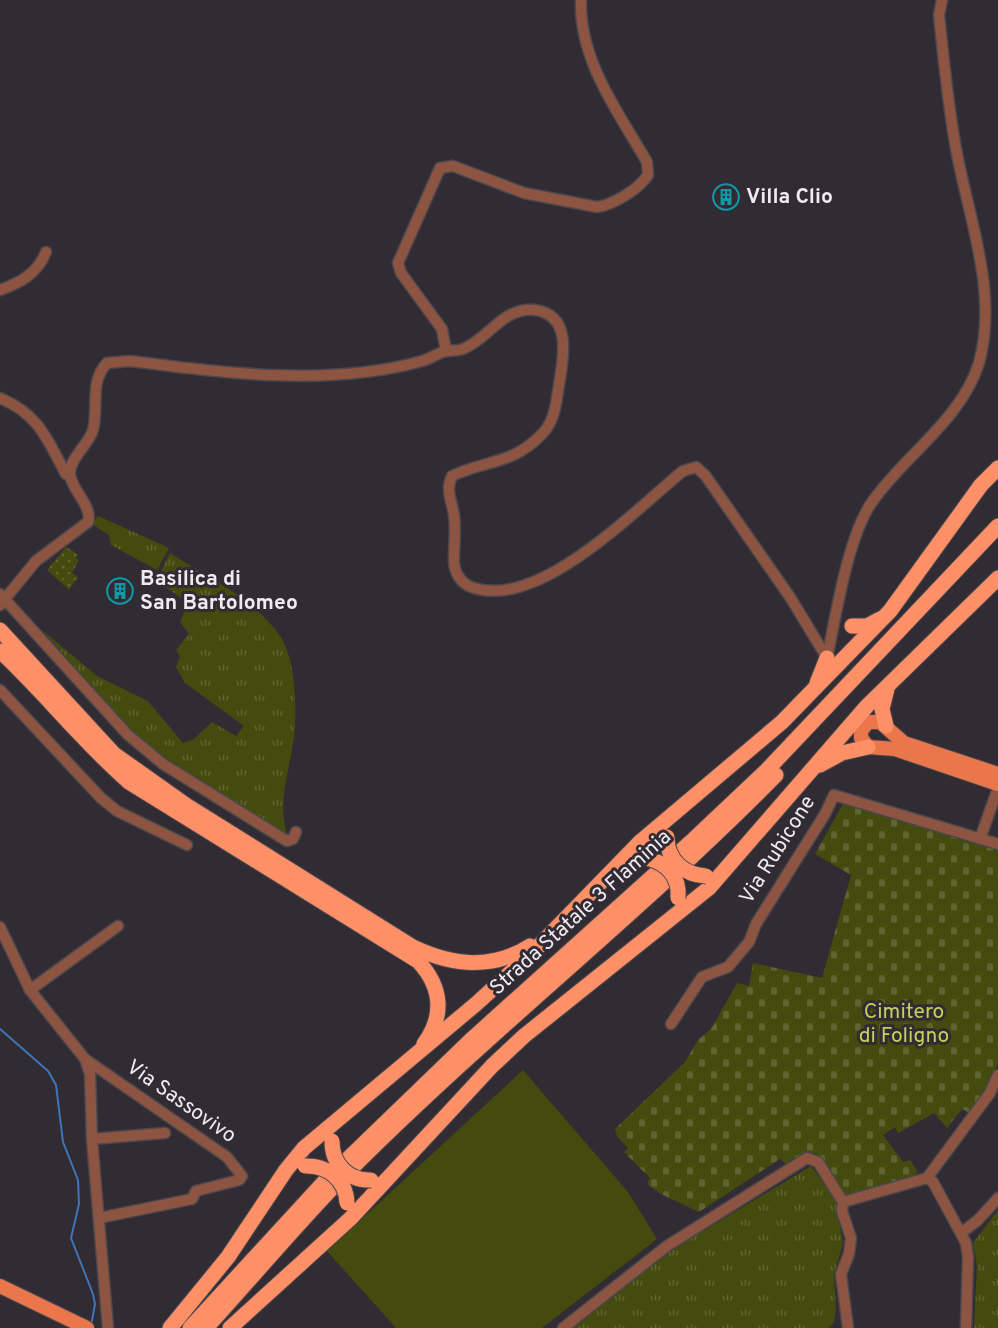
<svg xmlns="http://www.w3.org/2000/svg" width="998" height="1328" font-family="Overpass,sans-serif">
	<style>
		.grass { fill: url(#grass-tufts) }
		.cemetery { fill: url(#cemetery-stones) }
		.garden { fill: url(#garden-dots) }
		.pitch { fill: #434b0e }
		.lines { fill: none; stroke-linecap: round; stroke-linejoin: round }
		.stream { stroke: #3f75b8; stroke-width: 2 }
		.minor-casing { stroke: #4c474d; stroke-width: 13 }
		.major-casing { stroke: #4c474d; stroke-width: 16 }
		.highway-casing { stroke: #4c474d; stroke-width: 17 }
		.minor { stroke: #8d5541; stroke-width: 10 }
		.major { stroke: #ea774c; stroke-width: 14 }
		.highway { stroke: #fe9068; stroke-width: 15 }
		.highway-bridge-casing { stroke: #4c474d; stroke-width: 17; stroke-linecap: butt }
		.highway-bridge { stroke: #fe9068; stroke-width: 15 }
		.labels { text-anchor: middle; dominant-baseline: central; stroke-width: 6; stroke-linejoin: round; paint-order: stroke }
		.poi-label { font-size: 21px; font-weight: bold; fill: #efebf0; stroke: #312c33; text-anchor: start }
		.street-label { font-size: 21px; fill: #efebf0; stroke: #312c33 }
		.park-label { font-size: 21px; fill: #c2d457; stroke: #312c33 }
	</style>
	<defs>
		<pattern id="grass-tufts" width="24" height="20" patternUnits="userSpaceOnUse" patternTransform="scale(1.5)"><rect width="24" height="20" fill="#434b0e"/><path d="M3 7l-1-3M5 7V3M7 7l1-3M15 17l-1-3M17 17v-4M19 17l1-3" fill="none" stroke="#5e6531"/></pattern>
		<pattern id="cemetery-stones" width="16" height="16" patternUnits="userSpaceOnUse" patternTransform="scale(1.5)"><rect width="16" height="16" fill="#434b0e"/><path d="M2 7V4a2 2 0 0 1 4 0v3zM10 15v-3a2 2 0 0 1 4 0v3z" fill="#5e6531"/></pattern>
		<pattern id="garden-dots" width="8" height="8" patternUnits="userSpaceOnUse" patternTransform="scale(1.5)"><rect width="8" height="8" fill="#434b0e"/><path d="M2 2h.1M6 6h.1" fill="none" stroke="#5e6531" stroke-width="1.8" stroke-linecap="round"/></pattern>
	</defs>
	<rect width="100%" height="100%" fill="#312c33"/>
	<!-- grass -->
	<g class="grass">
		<polygon points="98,516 169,548 157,570 111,545 109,535 92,524"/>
		<path d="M 170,553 C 208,578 254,598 280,636 C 297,660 298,721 292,749 C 286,786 278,801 288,839 L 143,743 L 41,629 L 97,676 L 148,701 L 183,743 L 194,739 L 212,722 L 236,736 L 244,726 L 185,683 L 176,667 L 180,657 L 176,650 L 189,634 L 180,622 L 188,603 L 156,580 Z"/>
		<polygon points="811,1166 835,1199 843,1243 834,1274 836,1309 834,1322 829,1328 570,1328 678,1246"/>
		<polygon points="998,1210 998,1328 974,1328 977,1266 973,1243"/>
	</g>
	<!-- cemetery -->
	<polygon class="cemetery" points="844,802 998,847 998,1063 982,1100 972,1114 962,1109 947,1128 934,1113 898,1133 895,1127 883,1135 903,1162 910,1160 918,1172 910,1178 842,1196 816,1153 805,1155 796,1161 793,1158 786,1164 780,1159 699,1212 661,1194 647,1184 650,1178 624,1152 628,1148 617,1136 615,1129 685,1062 698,1040 711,1029 737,983 749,986 753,963 822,978 851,875 815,854"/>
	<!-- garden -->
	<polygon class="garden" points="66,547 78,554 76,558 79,560 72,573 78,577 69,590 47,570"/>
	<!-- pitch -->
	<polygon class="pitch" points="523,1070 628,1192 657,1239 542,1328 396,1328 327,1251"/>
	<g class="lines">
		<!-- stream -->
		<polyline class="stream" points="0,1029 48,1071 56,1085 63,1142 78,1180 79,1204 71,1238 93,1294 95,1304 91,1326"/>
		<!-- minor casing -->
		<g class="minor-casing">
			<g id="minor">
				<path d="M 0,290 C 20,283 38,273 46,252"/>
				<path d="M 446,351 L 442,329 L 401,273 L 398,263 L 440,168 L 453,166 L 524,193 L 597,207 C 613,205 639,189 648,175 L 647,162 C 618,112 579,60 581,0"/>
				<path d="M 0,398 C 40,415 47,440 66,474 L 70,475"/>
				<polyline points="0,594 128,735 163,764 287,841 293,839 296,832"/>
				<path d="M 0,605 L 36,561 L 88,522 C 93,507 72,490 70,475 C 68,460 89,444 93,430 C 99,406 89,382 107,363 L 130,361 C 224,373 329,387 422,361 C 430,359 436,354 443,352 C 450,349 458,352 465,348 C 490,337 503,307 535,310 C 573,315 563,359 559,385 C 556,403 555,422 541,435 C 512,465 485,460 452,476 C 445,490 452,501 454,515 C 456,529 454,543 454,557 C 453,571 460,584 474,588 C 540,609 635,510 683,471 L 696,467 L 705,475 L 790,597 L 827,658"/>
				<path d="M 827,658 C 836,615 848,536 872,502 C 906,454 961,420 979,363 C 998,294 970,222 957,154 C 948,108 944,61 939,15 L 942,0"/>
				<polyline points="0,690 101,798 117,811 187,845"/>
				<polyline points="980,839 998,788"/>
				<polyline points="0,927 30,990 85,1059 90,1074 92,1139 108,1328"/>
				<polyline points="30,990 118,926"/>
				<polyline points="671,1024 702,977 728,967 749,942 756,924 825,814 834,795 998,844"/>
				<polyline points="85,1059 227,1157 242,1176 239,1180 196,1191 192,1199 99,1218"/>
				<polyline points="92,1139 165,1133"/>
				<polyline points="927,1178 990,1093 998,1075"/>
				<polyline points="843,1202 842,1211 851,1238 849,1254 841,1274 848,1328"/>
				<polyline points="961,1233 978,1220 998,1198"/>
				<polyline points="563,1328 667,1246 807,1158 818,1162 843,1202 927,1178 933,1182 966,1243 968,1257 966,1328"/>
			</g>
		</g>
		<!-- major casing -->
		<g class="major-casing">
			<g id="major">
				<polyline points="998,774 904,743 880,722 868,722 861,731 861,738 868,747 895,749 998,784"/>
				<polyline points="0,1286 87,1328"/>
			</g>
		</g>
		<!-- highway casing -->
		<g class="highway-casing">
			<g id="highway">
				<polyline points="852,626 867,626 880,619"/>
				<path d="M 0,630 L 114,754 L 186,805 L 413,947 C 453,966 492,970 530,946"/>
				<path d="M 0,651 C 45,693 83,742 129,782 L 418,961 C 442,987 445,1015 424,1044"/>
				<polyline points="817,683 827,658"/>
				<polyline points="886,726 882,709 887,689"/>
				<polyline points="820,765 842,753 868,747"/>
				<polyline points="170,1328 228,1257 286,1170 304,1148 476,1004 533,952 640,842 782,722 890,611 981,485 998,468"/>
				<polyline points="190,1328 325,1181 473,1038 694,839 766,771 998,526"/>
				<path d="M 206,1328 C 249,1281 290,1232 334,1186 C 475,1042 635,918 776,775"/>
				<polyline points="230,1328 351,1218 492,1066 524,1036 709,888 867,706 998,578"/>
			</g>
		</g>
		<!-- minor -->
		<use href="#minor" class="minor"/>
		<!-- major -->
		<use href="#major" class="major"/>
		<!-- highway -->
		<use href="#highway" class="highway"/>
		<!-- highway-bridge casing -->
		<g class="highway-bridge-casing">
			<g id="highway-bridge">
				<path d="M 667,837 C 667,860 684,875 706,876"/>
				<path d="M 647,858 C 667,863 680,877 678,898"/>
				<path d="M 332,1141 C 332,1164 348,1181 371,1180"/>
				<path d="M 305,1166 C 328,1165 346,1180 347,1203"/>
			</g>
		</g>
		<!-- highway-bridge -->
		<use href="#highway-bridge" class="highway-bridge"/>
	</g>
	<!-- icons -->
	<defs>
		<g id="building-ring" transform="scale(1.35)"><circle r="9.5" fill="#312c33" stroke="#0f9aa8" stroke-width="1.5"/><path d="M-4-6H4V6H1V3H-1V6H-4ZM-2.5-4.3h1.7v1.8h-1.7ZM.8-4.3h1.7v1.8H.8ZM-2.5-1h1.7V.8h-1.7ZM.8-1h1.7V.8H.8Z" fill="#0f9aa8"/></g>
	</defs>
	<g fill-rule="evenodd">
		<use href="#building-ring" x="726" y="197"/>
		<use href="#building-ring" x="120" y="591"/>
	</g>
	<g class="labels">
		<!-- poi labels -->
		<g class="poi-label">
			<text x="746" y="197">Villa Clio</text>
			<text x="140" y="579">Basilica di<tspan x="140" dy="24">San Bartolomeo</tspan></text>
		</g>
		<!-- street labels -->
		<g class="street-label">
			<text transform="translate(778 850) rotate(-58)">Via Rubicone</text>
			<text transform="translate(581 913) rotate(-42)">Strada Statale 3 Flaminia</text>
			<text transform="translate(181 1102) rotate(35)">Via Sassovivo</text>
		</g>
		<!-- park labels -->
		<g class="park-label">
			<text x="904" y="1012">Cimitero<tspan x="904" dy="24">di Foligno</tspan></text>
		</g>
	</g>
</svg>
